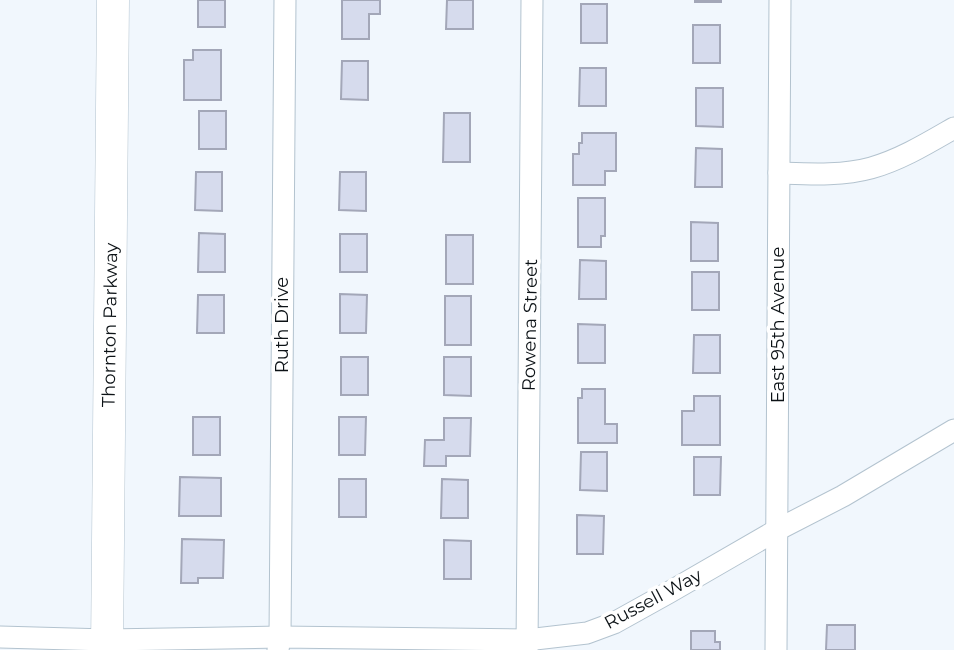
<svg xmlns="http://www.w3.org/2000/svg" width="954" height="650" font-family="Montserrat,sans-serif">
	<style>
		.building { fill: #d6dbed; stroke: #a3a7b8; stroke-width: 2 }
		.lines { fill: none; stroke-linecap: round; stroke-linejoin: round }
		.street-casing { stroke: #b3c3cf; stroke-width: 23 }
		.secondary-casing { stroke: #b3c3cf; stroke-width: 33 }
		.street { stroke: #fff; stroke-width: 21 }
		.secondary { stroke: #fff; stroke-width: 32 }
		.labels { text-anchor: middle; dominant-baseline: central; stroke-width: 7; stroke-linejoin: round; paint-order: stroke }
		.street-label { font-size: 18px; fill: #0c1216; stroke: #fff }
	</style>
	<rect width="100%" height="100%" fill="#f1f7fd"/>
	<!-- building -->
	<g class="building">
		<rect x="198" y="0" width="27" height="27"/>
		<polygon points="342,0 380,0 380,14 369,14 369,39 342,39"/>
		<polygon points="447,0 473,0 473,29 446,29"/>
		<rect x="695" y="0" width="26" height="2"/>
		<rect x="581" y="4" width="26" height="39"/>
		<rect x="693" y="25" width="27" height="38"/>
		<polygon points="193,50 221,50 221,100 184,100 184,60 193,60"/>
		<polygon points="342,61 368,61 368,100 341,99"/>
		<polygon points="580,68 606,68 606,106 579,106"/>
		<polygon points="696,88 723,88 723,127 696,126"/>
		<rect x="199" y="111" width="27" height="38"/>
		<polygon points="444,113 470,113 470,162 443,162"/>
		<polygon points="582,133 616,133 616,171 605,171 605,185 573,185 573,154 579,154 579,143 582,143"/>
		<polygon points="696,148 722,149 722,187 695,187"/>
		<polygon points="196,172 222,172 222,211 195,210"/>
		<polygon points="340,172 366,172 366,211 339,210"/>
		<polygon points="578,198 605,198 605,236 601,236 601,247 578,247"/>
		<polygon points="691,222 718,223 718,261 691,261"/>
		<polygon points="199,233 225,234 225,272 198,272"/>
		<rect x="340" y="234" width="27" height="38"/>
		<rect x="446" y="235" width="27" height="49"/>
		<polygon points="580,260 606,261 606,299 579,299"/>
		<rect x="692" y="272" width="27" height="38"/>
		<polygon points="340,294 367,295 366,333 340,333"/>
		<polygon points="198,295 224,295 224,333 197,333"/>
		<rect x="445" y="296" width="26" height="49"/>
		<polygon points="578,324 605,325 605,363 578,363"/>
		<polygon points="694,335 720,335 720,373 693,373"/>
		<rect x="341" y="357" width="27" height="38"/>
		<polygon points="444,357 471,357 471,396 444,395"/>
		<polygon points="582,389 605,389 605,424 617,424 617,443 578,443 578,398 582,398"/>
		<polygon points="694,396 720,396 720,445 682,445 682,411 694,411"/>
		<rect x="193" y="417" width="27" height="38"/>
		<polygon points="339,417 366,417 365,455 339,455"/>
		<polygon points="444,418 471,418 470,456 446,456 446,466 424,466 425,440 444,440"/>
		<polygon points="581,452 607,452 607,491 580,490"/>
		<polygon points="694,457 721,457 720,495 694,495"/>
		<polygon points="180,477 221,478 221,516 179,516"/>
		<rect x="339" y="479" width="27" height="38"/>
		<polygon points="442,479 468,480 468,518 441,518"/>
		<polygon points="577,515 604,516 603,554 577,554"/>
		<polygon points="182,539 224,540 223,578 198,578 198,583 181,583"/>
		<polygon points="444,540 471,541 471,579 444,579"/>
		<polygon points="827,625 855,625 855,650 826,650"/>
		<polygon points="691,631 715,631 715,642 720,642 720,650 691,650"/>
	</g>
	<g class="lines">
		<!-- street casing -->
		<g class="street-casing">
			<g id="street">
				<path d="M 779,173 C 809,174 842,176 871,168 C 900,160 928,143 954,128"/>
				<polyline points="0,637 107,640 280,637 527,640 587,633 614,623 668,593 777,530 843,496 954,430"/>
				<polyline points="278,650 280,637 285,0"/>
				<polyline points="527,650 532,0"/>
				<polyline points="776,650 780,0"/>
			</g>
		</g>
		<!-- secondary casing -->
		<g class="secondary-casing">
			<polyline id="secondary" points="107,650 113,0"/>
		</g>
		<!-- street -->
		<use href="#street" class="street"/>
		<!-- secondary -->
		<use href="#secondary" class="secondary"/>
	</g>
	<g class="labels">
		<!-- street labels -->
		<g class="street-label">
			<text transform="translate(110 325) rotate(-89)">Thornton Parkway</text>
			<text transform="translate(282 325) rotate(-90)">Ruth Drive</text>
			<text transform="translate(530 325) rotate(-89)">Rowena Street</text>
			<text transform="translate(778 325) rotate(-90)">East 95th Avenue</text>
			<text transform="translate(653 599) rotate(-28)">Russell Way</text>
		</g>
	</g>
</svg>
